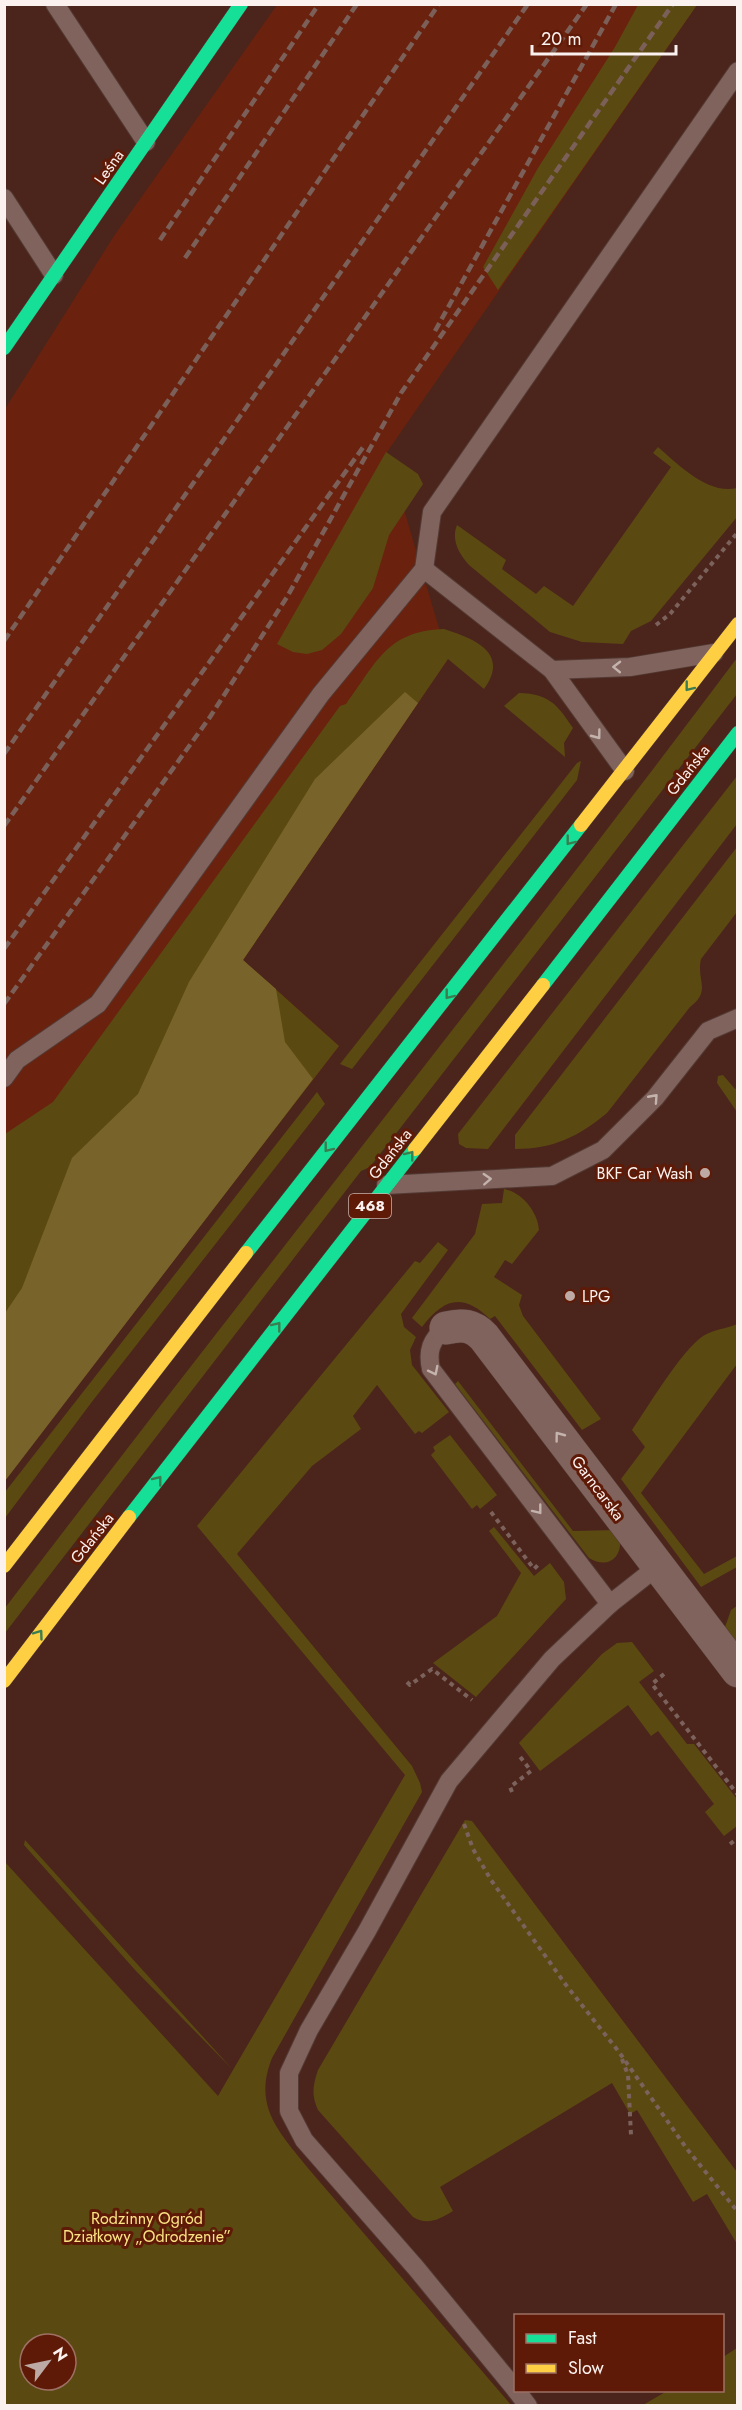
<svg xmlns="http://www.w3.org/2000/svg" width="742" height="2410" font-family="Jost,sans-serif">
	<style>
		.built { fill: #6a220e }
		.green { fill: #5b4912; fill-rule: evenodd }
		.forest { fill: #78642a }
		.lines { fill: none; stroke-linecap: round; stroke-linejoin: round }
		.lane-casing { stroke: #533a35; stroke-width: 20 }
		.street-casing { stroke: #533a35; stroke-width: 34 }
		.fast-casing { stroke: #533a35; stroke-width: 15 }
		.slow-casing { stroke: #533a35; stroke-width: 15 }
		.path { stroke: #7c625c; stroke-width: 4; stroke-dasharray: 4.5 4.5; stroke-linecap: butt }
		.lane { stroke: #80635c; stroke-width: 18 }
		.street { stroke: #80635c; stroke-width: 33 }
		.fast { stroke: #16e098; stroke-width: 14 }
		.slow { stroke: #ffcf43; stroke-width: 14 }
		.rail { stroke: #7b6059; stroke-width: 4.5; stroke-dasharray: 9 4.5; stroke-linecap: butt }
		.oneway { stroke: #c4b2ad }
		.oneway2 { stroke: #3a7d50 }
		.poi-dot { fill: #bdaaa5; stroke: #5f1a07; stroke-width: 2 }
		.labels { text-anchor: middle; dominant-baseline: central; stroke-width: 6; stroke-linejoin: round; paint-order: stroke }
		.shield { fill: #5f1a07; stroke: #ccb1a9; stroke-width: 1.5 }
		.shield-label { font-size: 15px; font-weight: bold; fill: #fbf2ef }
		.street-label { font-size: 16px; fill: #fbf2ef; stroke: #5f1a07 }
		.poi-label { font-size: 16px; fill: #fbf2ef; stroke: #5f1a07; text-anchor: end }
		.park-label { font-size: 16px; fill: #fbe384; stroke: #5f1a07 }
	</style>
	<rect width="100%" height="100%" fill="#4b251b"/>
	<!-- built -->
	<polygon class="built" points="277,5 697,5 387,452 448,659 243,960 339,1046 5,1478 5,409 114,236"/>
	<!-- green -->
	<g class="green">
		<polygon points="638,5 697,5 498,290 483,267 538,168 615,47"/>
		<path d="M 658,447 C 679,465 708,495 737,488 L 737,517 L 651,621 L 631,631 L 623,644 L 582,642 L 550,632 L 469,565 C 459,554 451,540 457,525 L 506,560 L 502,569 L 536,594 L 544,586 L 573,606 L 671,467 L 653,453 Z"/>
		<polygon points="386,452 418,474 423,484 389,535 373,588 341,634 322,650 307,654 293,652 277,644"/>
		<path d="M 444,629 C 475,639 510,653 484,689 L 448,659 L 243,960 L 339,1046 L 5,1479 L 5,1134 L 53,1102 L 340,706 L 346,704 C 377,662 387,631 444,629 Z"/>
		<path d="M 737,658 L 737,694 L 370,1167 L 361,1171 L 5,1633 L 5,1608 C 247,1290 497,978 737,658 Z"/>
		<path d="M 519,693 C 549,694 557,704 573,728 L 564,743 L 565,757 L 504,706 Z"/>
		<polygon points="581,761 577,780 352,1069 340,1064 577,763"/>
		<polygon points="737,776 737,824 488,1149 466,1148 459,1144 458,1134"/>
		<path d="M 737,847 L 737,912 L 701,959 C 696,981 712,990 690,1007 L 607,1113 C 578,1137 553,1149 515,1149 L 515,1135 Z"/>
		<polygon points="723,1075 735,1089 737,1088 737,1112 717,1083 718,1076"/>
		<polygon points="317,1092 325,1104 91,1403 5,1518 5,1492"/>
		<path d="M 504,1189 C 522,1192 538,1212 539,1230 L 512,1264 L 505,1260 L 494,1277 L 522,1295 L 519,1305 L 523,1316 L 601,1419 L 582,1430 L 495,1316 L 490,1319 C 463,1293 444,1298 422,1327 L 412,1318 L 475,1234 L 482,1204 L 502,1203 Z"/>
		<path d="M 438,1242 L 448,1250 L 401,1314 L 404,1327 L 416,1337 L 410,1350 L 412,1365 L 449,1412 L 422,1433 L 419,1431 L 415,1434 L 377,1385 L 353,1416 L 361,1429 L 312,1466 L 237,1554 L 412,1766 L 420,1783 L 422,1792 L 272,2058 C 253,2106 278,2131 307,2167 L 511,2405 L 5,2405 L 5,1862 L 218,2096 L 233,2070 L 136,1971 L 24,1845 L 25,1840 L 233,2070 L 405,1775 L 197,1526 L 415,1261 L 420,1263 ZM 30,2344 L 66,2344 L 66,2380 L 30,2380 Z"/>
		<path d="M 737,1324 L 737,1364 L 641,1493 L 704,1574 L 737,1556 L 737,1567 L 701,1587 L 621,1479 L 645,1447 L 632,1430 C 648,1407 681,1351 703,1336 C 714,1329 726,1329 737,1324 Z"/>
		<path d="M 458,1381 L 573,1531 L 617,1530 C 627,1551 612,1572 589,1558 L 455,1384 Z"/>
		<polygon points="450,1435 497,1495 480,1509 477,1505 472,1509 431,1455 435,1451 433,1447"/>
		<polygon points="494,1527 534,1576 550,1563 564,1582 566,1599 476,1697 433,1663 497,1616 521,1573 489,1531"/>
		<polygon points="737,1606 737,1643 725,1627 731,1610"/>
		<polygon points="632,1642 654,1671 639,1682 687,1744 694,1744 737,1799 737,1826 724,1836 705,1812 714,1804 658,1731 651,1736 628,1705 540,1771 519,1743 602,1654 617,1643"/>
		<path d="M 465,1820 L 472,1821 L 737,2172 L 737,2244 L 707,2194 L 693,2202 L 637,2110 L 630,2114 L 612,2083 L 440,2187 L 453,2211 C 440,2219 428,2226 413,2217 L 318,2110 C 311,2095 313,2085 318,2070 Z"/>
		<polygon points="737,2348 737,2405 643,2405 667,2391 722,2390 723,2357"/>
	</g>
	<!-- forest -->
	<polygon class="forest" points="405,692 418,703 243,960 276,989 285,1042 313,1079 5,1481 5,1313 22,1288 72,1158 138,1094 189,982 315,779"/>
	<g class="lines">
		<!-- lane casing -->
		<g class="lane-casing">
			<g id="lane">
				<polyline points="55,4 146,142"/>
				<polyline points="4,198 54,275"/>
				<polyline points="424,569 552,670 625,771"/>
				<polyline points="552,670 630,667 714,653"/>
				<polyline points="4,1078 17,1060 98,1004 321,694 424,569 432,512 738,71"/>
				<polyline points="386,1185 552,1176 603,1150 655,1098 708,1031 738,1018"/>
				<path d="M 446,1328 C 431,1339 427,1351 431,1369 L 610,1604"/>
				<polyline points="516,2390 416,2268 304,2140 289,2111 289,2073 309,2030 367,1931 449,1781 552,1659 610,1604 657,1567"/>
				<polyline points="516,2390 528,2406"/>
			</g>
		</g>
		<!-- street casing -->
		<g class="street-casing">
			<path id="street" d="M 446,1328 C 462,1324 473,1325 484,1337 L 738,1671"/>
		</g>
		<!-- fast casing -->
		<g class="fast-casing">
			<g id="fast">
				<polyline points="4,348 241,4"/>
				<polyline points="543,985 738,733"/>
				<polyline points="246,1253 581,825"/>
				<polyline points="129,1517 415,1149"/>
			</g>
		</g>
		<!-- slow casing -->
		<g class="slow-casing">
			<g id="slow">
				<polyline points="581,825 738,624"/>
				<polyline points="415,1149 543,985"/>
				<polyline points="4,1566 246,1253"/>
				<polyline points="4,1681 129,1517"/>
			</g>
		</g>
		<!-- path -->
		<g class="path">
			<polyline points="656,625 670,614 738,532"/>
			<polyline points="491,1512 534,1569 538,1565"/>
			<polyline points="664,1674 652,1684 738,1795"/>
			<polyline points="407,1682 410,1685 432,1669 472,1700"/>
			<polyline points="512,1792 510,1787 531,1771 518,1754"/>
			<polyline points="464,1824 473,1849 491,1880 566,1985 619,2052 687,2149 738,2212"/>
			<polyline points="730,1844 738,1838"/>
			<polyline points="622,2059 628,2075 631,2135"/>
		</g>
		<!-- lane -->
		<use href="#lane" class="lane"/>
		<!-- street -->
		<use href="#street" class="street"/>
		<!-- fast -->
		<use href="#fast" class="fast"/>
		<!-- slow -->
		<use href="#slow" class="slow"/>
		<!-- rail -->
		<g class="rail">
			<polyline points="160,240 319,4"/>
			<polyline points="185,258 357,4"/>
			<polyline points="435,331 616,4"/>
			<polyline points="4,641 439,4"/>
			<polyline points="4,754 528,4"/>
			<polyline points="4,826 587,4"/>
			<polyline points="4,949 364,446"/>
			<polyline points="4,1004 210,717 287,597 401,393 673,4"/>
		</g>
	</g>
	<!-- one-way arrows -->
	<defs><path id="oneway-chevron" d="M-2-3.5L2.5 0L-2 3.5" fill="none" stroke-width="1.6" stroke-linecap="round" stroke-linejoin="round" transform="scale(1.5)"/></defs>
	<g class="oneway">
		<use href="#oneway-chevron" transform="translate(617 667) rotate(-179)"/>
		<use href="#oneway-chevron" transform="translate(597 735) rotate(53)"/>
		<use href="#oneway-chevron" transform="translate(654 1098) rotate(-48)"/>
		<use href="#oneway-chevron" transform="translate(487 1179) rotate(-3)"/>
		<use href="#oneway-chevron" transform="translate(434 1371) rotate(63)"/>
		<use href="#oneway-chevron" transform="translate(559 1436) rotate(-127)"/>
		<use href="#oneway-chevron" transform="translate(538 1510) rotate(52)"/>
	</g>
	<g class="oneway2">
		<use href="#oneway-chevron" transform="translate(689 687) rotate(128)"/>
		<use href="#oneway-chevron" transform="translate(570 841) rotate(128)"/>
		<use href="#oneway-chevron" transform="translate(449 995) rotate(128)"/>
		<use href="#oneway-chevron" transform="translate(328 1148) rotate(128)"/>
		<use href="#oneway-chevron" transform="translate(410 1155) rotate(-52)"/>
		<use href="#oneway-chevron" transform="translate(277 1326) rotate(-52)"/>
		<use href="#oneway-chevron" transform="translate(158 1480) rotate(-52)"/>
		<use href="#oneway-chevron" transform="translate(39 1634) rotate(-54)"/>
	</g>
	<!-- markers -->
	<g class="poi-dot">
		<circle cx="705" cy="1173" r="6"/>
		<circle cx="570" cy="1296" r="6"/>
	</g>
	<g class="labels">
		<!-- shield labels -->
		<rect class="shield" x="349" y="1194" width="42" height="24" rx="4.5"/>
		<g class="shield-label">
			<text x="370" y="1206">468</text>
		</g>
		<!-- street labels -->
		<g class="street-label">
			<text transform="translate(109 167) rotate(-55)">Leśna</text>
			<text transform="translate(688 770) rotate(-52)">Gdańska</text>
			<text transform="translate(390 1154) rotate(-52)">Gdańska</text>
			<text transform="translate(598 1488) rotate(53)">Garncarska</text>
			<text transform="translate(92 1538) rotate(-52)">Gdańska</text>
		</g>
		<!-- poi labels -->
		<g class="poi-label">
			<text x="693" y="1173">BKF Car Wash</text>
			<text x="582" y="1296" text-anchor="start">LPG</text>
		</g>
		<!-- park labels -->
		<g class="park-label">
			<text x="147" y="2218">Rodzinny Ogród<tspan x="147" dy="18">Działkowy „Odrodzenie”</tspan></text>
		</g>
	</g>
	<!-- border -->
	<rect width="742" height="2410" fill="none" stroke="#fbf2ef" stroke-width="12"/>
	<!-- legend -->
	<rect x="514" y="2314" width="210" height="78" fill="#5f1a07" stroke="#9d7064" stroke-width="1.5"/>
	<rect x="526" y="2334" width="30" height="9" fill="#16e098" stroke="#9d7064" stroke-width="1.5"/>
	<text x="568" y="2344" font-size="18" fill="#fbf2ef">Fast</text>
	<rect x="526" y="2364" width="30" height="9" fill="#ffcf43" stroke="#9d7064" stroke-width="1.5"/>
	<text x="568" y="2374" font-size="18" fill="#fbf2ef">Slow</text>
	<!-- north arrow -->
	<g transform="translate(48 2362) rotate(58)"><circle r="28" fill="#5f1a07" stroke="#9d7064" stroke-width="1.5"/>
	<path d="M0-4.5L10 22L0 15L-10 22Z" fill="#bdaaa5"/>
	<text y="-9" font-size="16" font-weight="bold" text-anchor="middle" fill="#fbf2ef">N</text>
	</g>
	<!-- scale -->
	<path d="M532 45v9h144v-9" fill="none" stroke="#fbf2ef" stroke-width="3"/>
	<text x="541" y="45" font-size="18" fill="#fbf2ef" stroke="#5f1a07" stroke-width="4.5" paint-order="stroke">20 m</text>
</svg>
